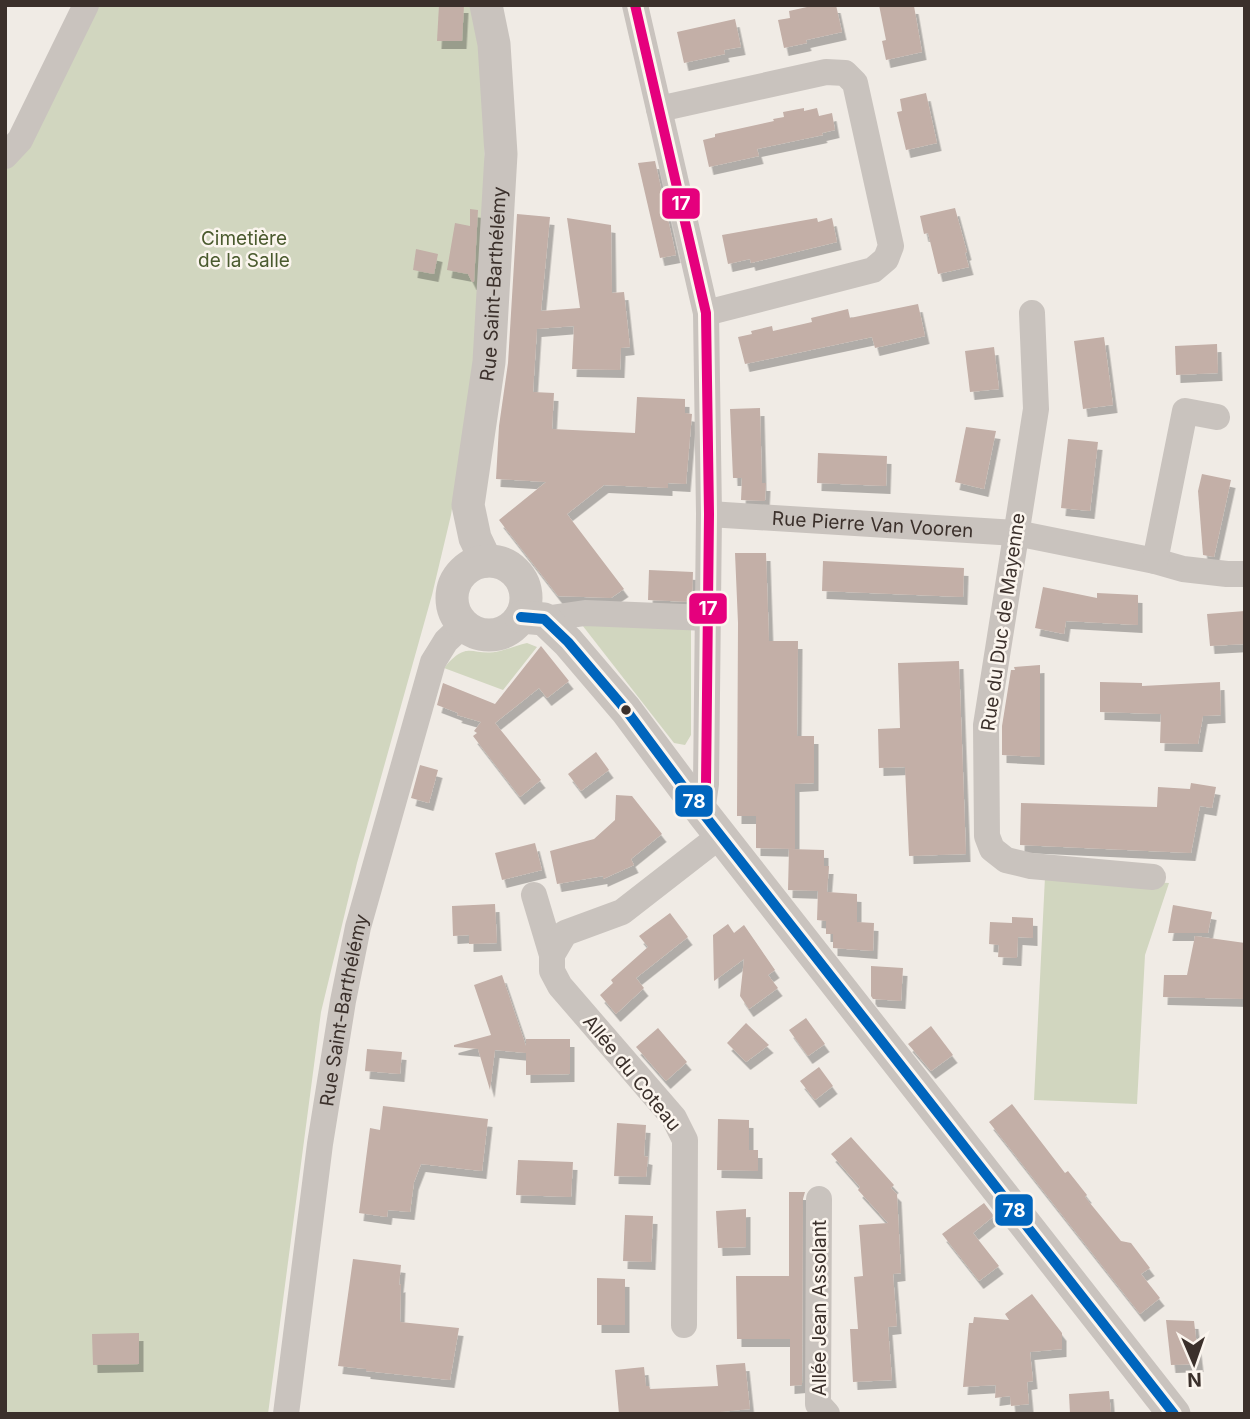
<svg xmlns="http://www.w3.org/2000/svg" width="1250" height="1419" font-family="Inter,sans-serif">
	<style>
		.green { fill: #d1d6bf }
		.building { fill: #c3afa7; filter: url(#shadow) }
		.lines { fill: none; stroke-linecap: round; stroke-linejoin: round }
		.minor { stroke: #c9c3be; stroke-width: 26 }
		.tertiary { stroke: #c9c3be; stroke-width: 33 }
		.bus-1-casing { stroke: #fbf5ee; stroke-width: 16 }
		.bus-2-casing { stroke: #fbf5ee; stroke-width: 16 }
		.bus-1 { stroke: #e5007d; stroke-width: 10 }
		.bus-2 { stroke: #0065bd; stroke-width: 10 }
		.bus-dot { fill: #3b302b; stroke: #fbf5ee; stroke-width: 2.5 }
		.labels { text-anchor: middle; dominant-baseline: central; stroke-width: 5; stroke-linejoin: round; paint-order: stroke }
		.park-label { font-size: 19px; fill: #4a5a2e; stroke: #fbf5ee }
		.street-label { font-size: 19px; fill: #3b302b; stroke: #fbf5ee }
		.line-badge { stroke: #fbf5ee; stroke-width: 2.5 }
		.badge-label { font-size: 19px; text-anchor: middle; font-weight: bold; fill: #fff }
	</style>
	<defs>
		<filter id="shadow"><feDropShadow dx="4.5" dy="8" stdDeviation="0" flood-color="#0004"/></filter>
	</defs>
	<rect width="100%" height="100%" fill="#f0ebe5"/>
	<!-- green -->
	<g class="green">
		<polygon points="95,5 474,5 481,39 485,165 481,283 469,404 451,515 432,595 357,863 321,1012 268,1414 5,1414 5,171 27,148"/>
		<polygon points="579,621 691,626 691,735 685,745 674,743"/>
		<path d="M 527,643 L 537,647 L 503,690 L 444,668 C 469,638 472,658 500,651 C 509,649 517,645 527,643 Z"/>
		<polygon points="1045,877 1169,883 1145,955 1137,1104 1034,1100"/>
	</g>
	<!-- building -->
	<g class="building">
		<polygon points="439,5 464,5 462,41 437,41"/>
		<polygon points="816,5 836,5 842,32 806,40 807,43 784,48 778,20 790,18 789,11"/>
		<polygon points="879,5 914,6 922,52 886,60 882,41 886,40"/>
		<polygon points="735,19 741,47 724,50 725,54 684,63 677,32"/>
		<polygon points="926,93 937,143 906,150 897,112 902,111 900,99"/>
		<polygon points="804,108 804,111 817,108 819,116 832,113 835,130 822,133 823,135 757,149 759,156 709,167 703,140 715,137 715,134 774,121 773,119 784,117 783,112"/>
		<polygon points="655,161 676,255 660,258 638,163"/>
		<polygon points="955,208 967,252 965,253 969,267 938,274 928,233 924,234 920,216"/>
		<polygon points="470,209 478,210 474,282 472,282 468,274 447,270 455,223 470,226"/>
		<polygon points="517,214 550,217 541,311 580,308 567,218 611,225 612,293 624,292 630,347 621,348 620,370 572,369 574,326 537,329 533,392 554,393 552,429 635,433 637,397 685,399 685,413 692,414 686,484 668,483 668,488 604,485 567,514 624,589 611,598 558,596 499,520 546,482 496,479 499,426 508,363"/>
		<polygon points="817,218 818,222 832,218 837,242 751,263 750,259 728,264 722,235"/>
		<polygon points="416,249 438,254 434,274 413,270"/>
		<polygon points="918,304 925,336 875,348 872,337 745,364 738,337 752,334 751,331 772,326 773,331 812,322 811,318 848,309 850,318"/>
		<polygon points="1104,337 1113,405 1083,409 1074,341"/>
		<polygon points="1217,344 1218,373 1176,375 1175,346"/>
		<polygon points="994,347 999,389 970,392 965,351"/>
		<polygon points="760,408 762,483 766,483 765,501 741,500 742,478 733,478 730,409"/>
		<polygon points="966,427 996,431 984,489 955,482"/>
		<polygon points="1068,439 1098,442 1090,511 1061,508"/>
		<polygon points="818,453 887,456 886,486 817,483"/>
		<polygon points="1202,474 1231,480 1214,557 1203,555 1198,491"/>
		<polygon points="735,553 766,553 769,641 798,641 797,736 814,736 814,783 795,784 795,849 756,848 756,816 737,816 738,623"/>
		<polygon points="823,561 964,568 963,597 822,591"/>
		<polygon points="649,570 693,572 692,602 648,600"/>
		<polygon points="1043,587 1097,598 1097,593 1138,595 1138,625 1066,621 1064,634 1035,628"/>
		<polygon points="1245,611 1245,644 1210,646 1207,614"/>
		<polygon points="541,646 569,681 547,698 539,688 495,723 541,780 520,797 473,736 477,733 474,731 481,722 457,715 458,713 437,705 443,683 495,704"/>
		<polygon points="959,661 966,854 909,856 905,767 879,768 878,729 900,728 898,663"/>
		<polygon points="1040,665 1040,757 1002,755 1002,726 1011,670 1015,670 1014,667"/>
		<polygon points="1100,682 1142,683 1142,686 1220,682 1221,715 1203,716 1198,744 1160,743 1161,714 1100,712"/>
		<polygon points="596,752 609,770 581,791 568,774"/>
		<polygon points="420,765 438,770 429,803 411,798"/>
		<polygon points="1191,783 1216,787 1212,808 1200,806 1191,853 1020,845 1021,803 1157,807 1158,787 1190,789"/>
		<polygon points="616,795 632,796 662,834 631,859 634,865 603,879 603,876 557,884 550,851 594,839 615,820"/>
		<polygon points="535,843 542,870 502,880 495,853"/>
		<polygon points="789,849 824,850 824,866 829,866 827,892 857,894 857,922 874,923 873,951 833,948 833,934 826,934 826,921 817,920 818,891 788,890"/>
		<polygon points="495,904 497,943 469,944 469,935 453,936 452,906"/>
		<polygon points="1173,905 1212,912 1208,933 1168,933"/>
		<polygon points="670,913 688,937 636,978 644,988 616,1014 600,995 613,983 611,980 648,947 639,936"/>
		<polygon points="1012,917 1033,918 1033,938 1018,937 1017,958 998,957 999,945 989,944 990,922 1012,923"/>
		<polygon points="728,924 734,933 744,925 775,970 768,975 778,988 749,1009 740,996 744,959 714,981 713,935"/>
		<polygon points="1195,936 1245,943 1245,999 1163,997 1164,975 1187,975"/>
		<polygon points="871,966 903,968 901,1001 873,999 871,996"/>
		<polygon points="502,975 526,1046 526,1039 570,1039 570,1074 526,1075 526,1053 495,1050 490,1090 478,1049 454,1047 454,1045 491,1035 474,985"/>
		<polygon points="806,1018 825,1044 808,1056 789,1030"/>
		<polygon points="746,1023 769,1045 746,1062 727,1043"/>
		<polygon points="931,1026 953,1055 931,1071 908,1044"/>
		<polygon points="658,1028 687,1062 666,1081 636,1047"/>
		<polygon points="367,1049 402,1052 400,1074 365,1071"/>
		<polygon points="819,1067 833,1086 815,1100 800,1081"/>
		<polygon points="1012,1104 1065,1173 1068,1171 1087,1195 1085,1197 1121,1241 1131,1243 1150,1268 1141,1274 1160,1298 1140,1314 989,1122"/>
		<polygon points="383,1106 488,1119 482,1171 421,1164 414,1182 410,1212 388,1210 387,1217 359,1213 370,1128 380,1130"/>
		<polygon points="718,1119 749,1120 749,1150 758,1150 758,1171 717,1170"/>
		<polygon points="617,1123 646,1125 644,1156 648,1157 646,1177 614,1176"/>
		<polygon points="851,1137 894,1185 891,1188 897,1194 901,1273 893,1274 897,1326 888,1327 892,1380 853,1382 850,1329 858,1329 854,1277 863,1276 859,1225 888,1223 858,1190 860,1187 831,1154"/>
		<polygon points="518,1160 573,1162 571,1197 516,1195"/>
		<polygon points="789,1192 805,1192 803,1199 802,1385 790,1386 790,1339 737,1339 736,1276 789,1276"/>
		<polygon points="984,1203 994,1216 973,1233 999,1266 979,1281 942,1234"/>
		<polygon points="746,1209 746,1247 718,1248 716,1211"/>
		<polygon points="625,1215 653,1216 651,1262 623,1261"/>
		<polygon points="353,1259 401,1265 399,1285 401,1284 400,1322 459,1328 450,1380 366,1371 366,1369 338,1366"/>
		<polygon points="597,1278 625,1279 625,1325 597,1325"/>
		<polygon points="1032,1294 1062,1333 1062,1349 1030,1352 1033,1381 1027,1382 1029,1404 1011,1406 1010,1396 995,1398 996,1385 963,1387 969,1323 973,1323 974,1317 1009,1320 1005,1314"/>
		<polygon points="1166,1320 1194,1321 1199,1364 1171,1365"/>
		<polygon points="139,1333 139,1364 93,1365 92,1334"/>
		<polygon points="745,1363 750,1409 700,1414 619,1414 615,1370 644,1367 646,1386 649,1386 650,1389 718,1386 716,1365"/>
		<polygon points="1109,1391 1111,1414 1070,1414 1069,1394"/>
	</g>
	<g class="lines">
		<!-- minor -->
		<g class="minor">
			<polyline points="635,5 706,313 709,514 706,784 702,812"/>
			<polyline points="659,109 826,72 845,73 855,83 891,246 886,259 873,270 706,313"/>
			<polyline points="5,156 20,140 86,5"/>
			<polyline points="1032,313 1036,409 986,725 987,836 992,849 1006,860 1031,866 1153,877"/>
			<path id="s1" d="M 709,514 L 1016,533 L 1155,561 L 1183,569 L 1227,574 L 1245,574"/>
			<polyline points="1155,561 1185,411 1217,417"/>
			<polyline points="544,619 585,613 708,618"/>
			<polyline points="534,895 552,955"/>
			<polyline points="819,1199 818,1404 827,1414"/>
			<polyline points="684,1325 685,1140 674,1118 560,986 552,971 552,955 565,933 622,912 721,835"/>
			<path id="s2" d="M 286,1414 L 320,1144 L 343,1001 L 358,927 L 433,662 L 446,641 L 463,625"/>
		</g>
		<!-- tertiary -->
		<g class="tertiary">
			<path id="s3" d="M 486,561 L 475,538 L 468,505 L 489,362 L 501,154 L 494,44 L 486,5"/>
			<circle cx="489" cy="598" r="37"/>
			<polyline points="521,617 544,619 568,642 626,710 702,812 1174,1414"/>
		</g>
		<!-- bus-1 casing -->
		<g class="bus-1-casing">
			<polyline id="bus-1" points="635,5 706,313 709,514 706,784 702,812"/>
		</g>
		<!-- bus-2 casing -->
		<g class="bus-2-casing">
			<polyline id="bus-2" points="521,617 544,619 568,642 626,710 702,812 1174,1414"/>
		</g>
		<!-- bus-1 -->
		<use href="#bus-1" class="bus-1"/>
		<!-- bus-2 -->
		<use href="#bus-2" class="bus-2"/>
	</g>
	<!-- markers -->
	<circle class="bus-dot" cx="626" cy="710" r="6"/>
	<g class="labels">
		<!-- park labels -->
		<g class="park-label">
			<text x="244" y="238">Cimetière<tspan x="244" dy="22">de la Salle</tspan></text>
		</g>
		<!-- street labels -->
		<g class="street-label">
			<text stroke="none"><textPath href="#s3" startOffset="282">Rue Saint-Barthélémy</textPath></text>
			<text stroke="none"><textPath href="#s1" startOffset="164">Rue Pierre Van Vooren</textPath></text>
			<text transform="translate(1003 622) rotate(-82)">Rue du Duc de Mayenne</text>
			<text stroke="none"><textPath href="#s2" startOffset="408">Rue Saint-Barthélémy</textPath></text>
			<text transform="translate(632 1073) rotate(51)">Allée du Coteau</text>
			<text transform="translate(819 1308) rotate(-90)">Allée Jean Assolant</text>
		</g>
	</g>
	<g class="line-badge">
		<rect x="661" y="187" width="40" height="33" rx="7" fill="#e5007d"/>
		<rect x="688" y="592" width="40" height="33" rx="7" fill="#e5007d"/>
		<rect x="674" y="784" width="40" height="34" rx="7" fill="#0065bd"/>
		<rect x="994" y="1193" width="40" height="34" rx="7" fill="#0065bd"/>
	</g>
	<g class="badge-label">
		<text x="681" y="210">17</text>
		<text x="708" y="615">17</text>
		<text x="694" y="808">78</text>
		<text x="1014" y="1217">78</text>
	</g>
	<!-- border -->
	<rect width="1250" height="1419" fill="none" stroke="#3b302b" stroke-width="14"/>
	<!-- north arrow -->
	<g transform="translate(1194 1363) rotate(178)" stroke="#fbf5ee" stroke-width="5" paint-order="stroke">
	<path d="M0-5L12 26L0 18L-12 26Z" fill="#3b302b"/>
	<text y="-10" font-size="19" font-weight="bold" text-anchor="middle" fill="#3b302b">N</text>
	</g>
</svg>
